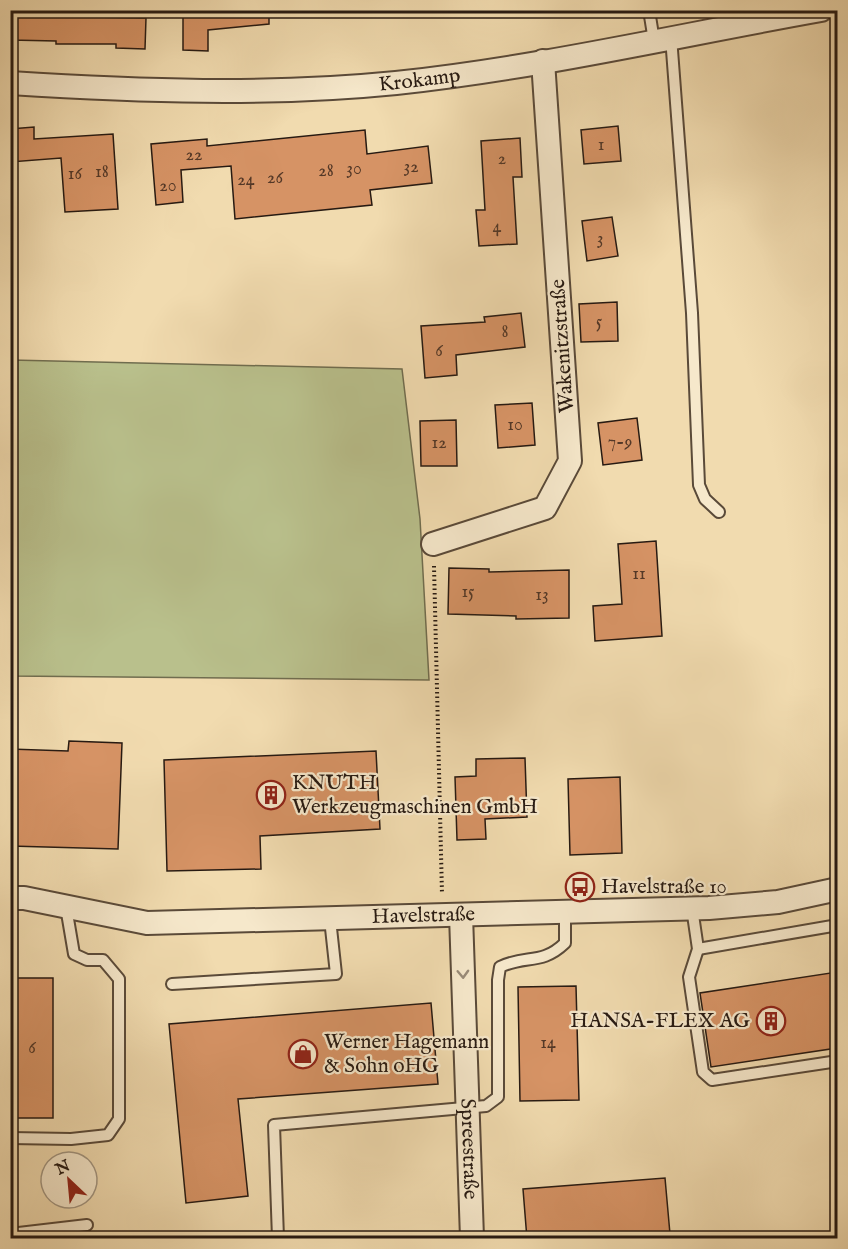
<svg xmlns="http://www.w3.org/2000/svg" width="848" height="1249" font-family="'IM FELL English',serif">
	<style>
		.green { fill: #b9c08c; stroke: #706d4f; stroke-width: 1.5 }
		.building { fill: #d69365; stroke: #271a12; stroke-width: 1.5 }
		.lines { fill: none; stroke-linecap: round; stroke-linejoin: round }
		.service-casing { stroke: #5a4a39; stroke-width: 14 }
		.minor-casing { stroke: #5a4a39; stroke-width: 26 }
		.path { stroke: #271a12; stroke-width: 4; stroke-dasharray: 1.5 3; stroke-linecap: butt }
		.service { stroke: #f6e8cb; stroke-width: 10 }
		.minor { stroke: #f6e8cb; stroke-width: 22 }
		.oneway { stroke: #998b78 }
		.labels { text-anchor: middle; dominant-baseline: central; stroke-width: 4.5; stroke-linejoin: round; paint-order: stroke }
		.number-label { font-size: 18px; fill: #533827 }
		.street-label { font-size: 21px; fill: #271a12; stroke: #f6e8cb }
		.poi-label { font-size: 21px; fill: #271a12; stroke: #f6e8cb; text-anchor: start }
	</style>
	<rect width="100%" height="100%" fill="#f1dbaf"/>
	<filter id="stains"><feTurbulence type="fractalNoise" baseFrequency=".00333" numOctaves="4"/><feColorMatrix values="0 0 0 0 .2 0 0 0 0 .09 0 0 0 0 .02 0 0 0 .5 -.17"/></filter>
	<radialGradient id="worn" r=".72"><stop offset=".6" stop-color="#630" stop-opacity="0"/><stop offset="1" stop-color="#630" stop-opacity=".3"/></radialGradient>
	<!-- green -->
	<polygon class="green" points="11,360 402,369 420,519 429,680 11,676"/>
	<!-- building -->
	<g class="building">
		<polygon points="10,10 90,10 90,17 146,18 145,49 116,48 116,44 56,44 56,41 10,40"/>
		<polygon points="183,10 269,10 269,24 208,30 208,51 183,50"/>
		<polygon points="618,126 621,161 584,164 581,130"/>
		<polygon points="34,127 34,139 113,134 118,209 65,212 61,158 10,162 10,129"/>
		<polygon points="365,130 367,154 428,146 432,183 370,190 372,205 235,219 231,166 181,170 183,202 156,205 151,144 207,139 207,146"/>
		<polygon points="520,138 522,177 513,177 517,244 479,246 476,210 485,210 481,141"/>
		<polygon points="612,217 618,256 587,261 582,221"/>
		<polygon points="617,302 618,341 581,342 579,304"/>
		<polygon points="521,313 525,347 456,355 457,375 425,378 421,326 485,322 484,317"/>
		<polygon points="532,403 535,445 498,448 495,405"/>
		<polygon points="637,418 642,460 603,465 598,423"/>
		<polygon points="456,420 457,466 421,466 420,421"/>
		<polygon points="656,541 662,636 595,641 593,606 622,604 618,544"/>
		<polygon points="449,568 489,569 489,572 569,570 569,618 516,619 516,616 448,614"/>
		<polygon points="69,741 122,743 118,849 10,846 10,749 68,751"/>
		<polygon points="376,751 380,829 260,836 261,869 167,871 164,760"/>
		<polygon points="525,758 527,817 485,819 486,839 457,840 455,777 476,776 476,759"/>
		<polygon points="620,777 622,853 570,855 568,779"/>
		<polygon points="837,972 837,1048 711,1067 700,993"/>
		<rect x="10" y="978" width="43" height="140"/>
		<polygon points="576,986 579,1100 520,1101 518,987"/>
		<polygon points="431,1003 438,1084 238,1099 248,1196 186,1203 169,1024"/>
		<polygon points="665,1178 670,1234 618,1239 527,1239 523,1189"/>
	</g>
	<g class="lines">
		<!-- service casing -->
		<g class="service-casing">
			<g id="service">
				<polyline points="649,10 654,41"/>
				<polyline points="671,37 692,313 699,485 705,499 719,512"/>
				<polyline points="692,908 698,949 689,977 703,1072 712,1080 838,1061"/>
				<polyline points="698,949 838,925"/>
				<polyline points="172,984 336,974 330,919"/>
				<polyline points="10,1138 71,1139 108,1135 119,1119 119,979 103,960 87,960 74,954 66,907"/>
				<polyline points="10,1234 87,1225"/>
				<path d="M 278,1238 L 274,1125 L 486,1106 L 498,1097 L 498,980 L 500,967 C 526,954 541,966 565,943 L 565,912"/>
			</g>
		</g>
		<!-- minor casing -->
		<g class="minor-casing">
			<g id="minor">
				<path id="s1" d="M 10,83 C 139,91 267,96 396,83 C 538,68 680,35 821,10"/>
				<polyline points="433,544 545,508 570,461 543,61"/>
				<path id="s2" d="M 10,898 L 24,898 L 147,923 L 709,908 L 778,902 L 838,889"/>
				<path id="s3" d="M 461,915 L 472,1238"/>
			</g>
		</g>
		<!-- path -->
		<polyline class="path" points="434,566 442,894"/>
		<!-- service -->
		<use href="#service" class="service"/>
		<!-- minor -->
		<use href="#minor" class="minor"/>
	</g>
	<!-- one-way arrows -->
	<defs><path id="oneway-chevron" d="M-2-3.5L2.5 0L-2 3.5" fill="none" stroke-width="1.6" stroke-linecap="round" stroke-linejoin="round" transform="scale(1.5)"/></defs>
	<use class="oneway" href="#oneway-chevron" transform="translate(463 974) rotate(88)"/>
	<!-- icons -->
	<defs>
		<g id="building-ring" transform="scale(1.5)"><circle r="9.5" fill="#f6e8cb" stroke="#8f2418" stroke-width="1.5"/><path d="M-4-6H4V6H1V3H-1V6H-4ZM-2.5-4.3h1.7v1.8h-1.7ZM.8-4.3h1.7v1.8H.8ZM-2.5-1h1.7V.8h-1.7ZM.8-1h1.7V.8H.8Z" fill="#8f2418"/></g>
		<g id="bus-ring" transform="scale(1.5)"><circle r="9.5" fill="#f6e8cb" stroke="#8f2418" stroke-width="1.5"/><path d="M-5-6H5V4H4V6H2V4H-2V6H-4V4H-5ZM-3.5-4V0h7V-4ZM-3.5 1.2v1.5H-2V1.2ZM2 1.2v1.5H3.5V1.2Z" fill="#8f2418"/></g>
		<g id="shop-ring" transform="scale(1.5)"><circle r="9.5" fill="#f6e8cb" stroke="#8f2418" stroke-width="1.5"/><path d="M-5-2.5h2.3a2.7 3.5 0 0 1 5.4 0H5L5.5 6h-11ZM-1.5-2.5h3a1.5 2.3 0 0 0-3 0Z" fill="#8f2418"/></g>
	</defs>
	<g fill-rule="evenodd">
		<use href="#building-ring" x="271" y="795"/>
		<use href="#bus-ring" x="580" y="887"/>
		<use href="#building-ring" x="771" y="1021"/>
		<use href="#shop-ring" x="303" y="1054"/>
	</g>
	<g class="labels">
		<!-- number labels -->
		<g class="number-label">
			<text x="601" y="145">1</text>
			<text x="194" y="155">22</text>
			<text x="502" y="159">2</text>
			<text x="411" y="167">32</text>
			<text x="354" y="169">30</text>
			<text x="326" y="171">28</text>
			<text x="102" y="172">18</text>
			<text x="75" y="174">16</text>
			<text x="275" y="178">26</text>
			<text x="246" y="180">24</text>
			<text x="168" y="186">20</text>
			<text x="497" y="227">4</text>
			<text x="600" y="239">3</text>
			<text x="599" y="322">5</text>
			<text x="505" y="332">8</text>
			<text x="439" y="351">6</text>
			<text x="515" y="425">10</text>
			<text x="620" y="442">7-9</text>
			<text x="439" y="443">12</text>
			<text x="639" y="574">11</text>
			<text x="468" y="592">15</text>
			<text x="542" y="595">13</text>
			<text x="548" y="1043">14</text>
			<text x="32" y="1048">6</text>
		</g>
		<!-- street labels -->
		<g class="street-label">
			<text stroke="none"><textPath href="#s1" startOffset="410">Krokamp</textPath></text>
			<text transform="translate(563 346) rotate(-94)">Wakenitzstraße</text>
			<text stroke="none"><textPath href="#s2" startOffset="416">Havelstraße</textPath></text>
			<text stroke="none"><textPath href="#s3" startOffset="234">Spreestraße</textPath></text>
		</g>
		<!-- poi labels -->
		<g class="poi-label">
			<text x="292" y="783">KNUTH<tspan x="292" dy="24">Werkzeugmaschinen GmbH</tspan></text>
			<text x="601" y="887">Havelstraße 10</text>
			<text x="750" y="1021" text-anchor="end">HANSA-FLEX AG</text>
			<text x="324" y="1042">Werner Hagemann<tspan x="324" dy="24">&amp; Sohn oHG</tspan></text>
		</g>
	</g>
	<!-- margin -->
	<rect width="848" height="1249" fill="none" stroke="#f1dbaf" stroke-width="36"/>
	<rect x="12" y="12" width="824" height="1225" fill="none" stroke="#271a12" stroke-width="3"/>
	<rect x="18" y="18" width="812" height="1213" fill="none" stroke="#271a12" stroke-width="1.5"/>
	<!-- north arrow -->
	<g transform="translate(69 1180) rotate(334)"><circle r="28" fill="#f6e8cb" stroke="#a39681" stroke-width="1.5"/>
	<path d="M0-4.5L10 22L0 15L-10 22Z" fill="#8f2418"/>
	<text y="-9" font-size="16" font-weight="bold" text-anchor="middle" fill="#271a12">N</text>
	</g>
	<rect width="100%" height="100%" filter="url(#stains)"/>
	<rect width="100%" height="100%" fill="url(#worn)"/>
</svg>
